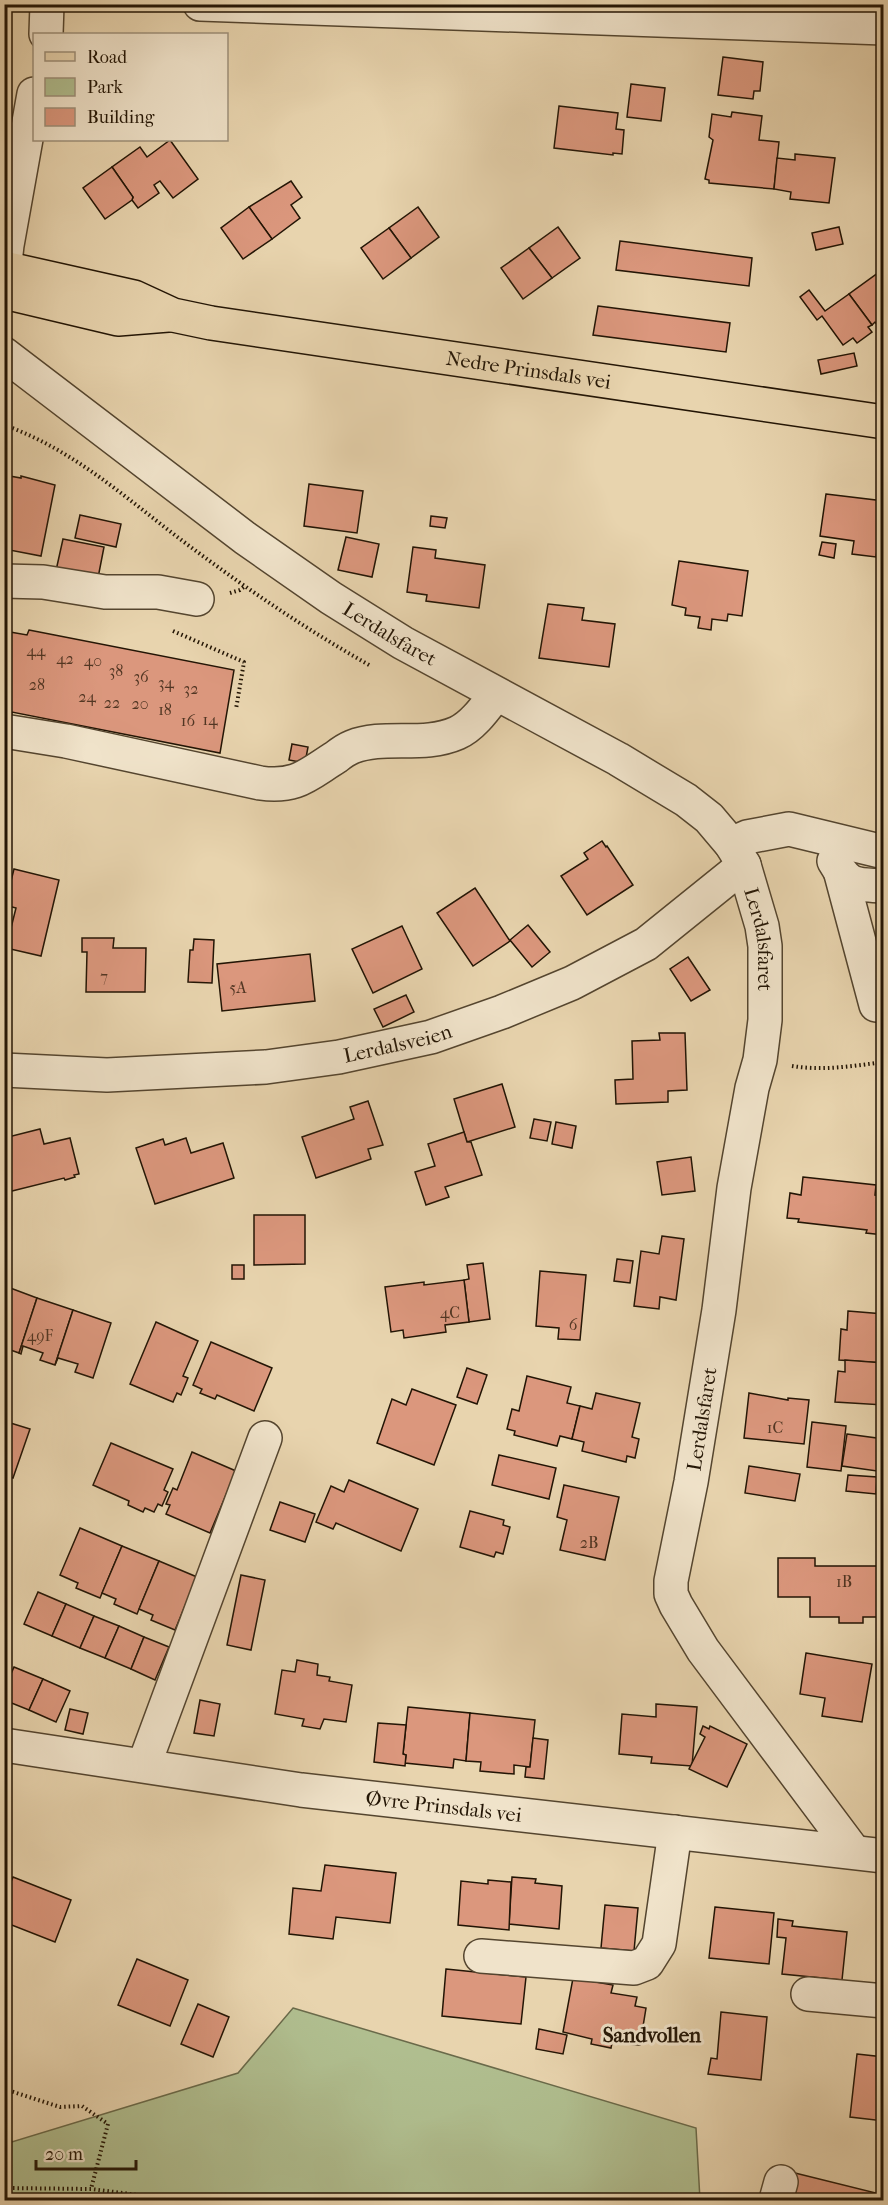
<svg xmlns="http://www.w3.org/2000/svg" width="888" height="2205" font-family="'IM FELL French Canon',serif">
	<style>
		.green { fill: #b0be8f; stroke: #6a6a4a; stroke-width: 1.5 }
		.building { fill: #db977d; stroke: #231505; stroke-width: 1.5 }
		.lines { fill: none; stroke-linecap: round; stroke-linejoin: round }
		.minor-casing { stroke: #54452f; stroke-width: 36 }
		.major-casing { stroke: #231505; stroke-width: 36 }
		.path { stroke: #231505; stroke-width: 4; stroke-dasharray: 1.5 3; stroke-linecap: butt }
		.minor { stroke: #f0e3ca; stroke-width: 33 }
		.major { stroke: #e8d4ae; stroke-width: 33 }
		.labels { text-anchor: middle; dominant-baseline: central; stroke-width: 6; stroke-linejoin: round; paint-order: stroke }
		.number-label { font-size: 16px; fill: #513623 }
		.street-label { font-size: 20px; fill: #231505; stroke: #f0e3ca }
		.neighbourhood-label { font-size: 21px; font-weight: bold; fill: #231505; stroke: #f0e3ca }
	</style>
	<rect width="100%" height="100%" fill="#e8d4ae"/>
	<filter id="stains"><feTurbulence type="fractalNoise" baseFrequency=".00333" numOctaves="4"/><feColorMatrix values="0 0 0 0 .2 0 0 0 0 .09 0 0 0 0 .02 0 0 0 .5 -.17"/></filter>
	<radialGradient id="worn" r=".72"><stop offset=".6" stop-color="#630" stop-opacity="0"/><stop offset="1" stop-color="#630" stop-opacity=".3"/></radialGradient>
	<!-- green -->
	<polygon class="green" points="293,2008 696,2128 700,2200 5,2200 5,2144 238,2073"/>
	<!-- building -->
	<g class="building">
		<polygon points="723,57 763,62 760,91 754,91 753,99 718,95"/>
		<polygon points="631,84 665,88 661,121 627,117"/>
		<polygon points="559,106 618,113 616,129 624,130 622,154 613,153 613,155 554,148"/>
		<polygon points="732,112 762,116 759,140 779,142 774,189 709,183 709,180 705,179 713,140 709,137 712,114 731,117"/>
		<polygon points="170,140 198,179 173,198 160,181 154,185 159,193 138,208 132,200 133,197 112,167 140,147 147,157"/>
		<polygon points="795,154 835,158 829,203 790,199 791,192 774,189 777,158 795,160"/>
		<polygon points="112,167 133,197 132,200 105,219 83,188"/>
		<polygon points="291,181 302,197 291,205 300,218 272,239 249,207"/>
		<polygon points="249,207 272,239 243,259 221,228"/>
		<polygon points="418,207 439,237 411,258 389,228"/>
		<polygon points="558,227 580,258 552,278 529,248"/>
		<polygon points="839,227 843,244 816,250 812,233"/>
		<polygon points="389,228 411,258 383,279 361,248"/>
		<polygon points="620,241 752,258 749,286 616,270"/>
		<polygon points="529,248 552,278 523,299 501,268"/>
		<polygon points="878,273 880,277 884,274 884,324 879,327 875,322 872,325 849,294"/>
		<polygon points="809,290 825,311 849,294 872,325 868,327 872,332 857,343 853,338 843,345 822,316 817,320 800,297"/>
		<polygon points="598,306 730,323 726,352 593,335"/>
		<polygon points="854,353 857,366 821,374 818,360"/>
		<polygon points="4,475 21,478 21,476 55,485 41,556 4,549"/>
		<polygon points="309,484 363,491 357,533 304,526"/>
		<polygon points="826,494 884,501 881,544 878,544 876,557 852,554 854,541 820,536"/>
		<polygon points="80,515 121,524 116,547 75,538"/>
		<polygon points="431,516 447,518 445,528 430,526"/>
		<polygon points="346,537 379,544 372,577 338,570"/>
		<polygon points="63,539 104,547 97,583 55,575"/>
		<polygon points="822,542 836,544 834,558 819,555"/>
		<polygon points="413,547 436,550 435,558 485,565 479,608 426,601 427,595 407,592"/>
		<polygon points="679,561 748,571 742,616 728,614 727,621 712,619 711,630 698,628 700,617 685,615 686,608 672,605"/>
		<polygon points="548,604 584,608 582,620 615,624 609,667 539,658"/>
		<polygon points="29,630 234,670 220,753 12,712 11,716 4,715 4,631 27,635"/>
		<polygon points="292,744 308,747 305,763 289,760"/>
		<polygon points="602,841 606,847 607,846 633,885 587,915 561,876 588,859 584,853"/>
		<polygon points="14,869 59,880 41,956 6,948 16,908 5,905"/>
		<polygon points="475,888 510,941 473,966 437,913"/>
		<polygon points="528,925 550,952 532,967 510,940"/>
		<polygon points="402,926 422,969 373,993 352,949"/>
		<polygon points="82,938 114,938 113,948 146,948 145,992 86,992 87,952 82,952"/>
		<polygon points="194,939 214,940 212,983 188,982 190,950 193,950"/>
		<polygon points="310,954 315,1001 222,1011 217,964"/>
		<polygon points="688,957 710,990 691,1001 670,969"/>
		<polygon points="406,995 414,1012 383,1027 374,1009"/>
		<polygon points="659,1033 685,1033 687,1090 668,1091 668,1102 616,1104 615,1080 633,1079 632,1041 660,1040"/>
		<polygon points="502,1084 515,1127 467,1142 454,1099"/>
		<polygon points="368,1101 383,1145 368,1149 371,1159 316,1178 302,1137 354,1119 350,1107"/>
		<polygon points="534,1119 551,1122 547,1141 530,1138"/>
		<polygon points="556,1122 576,1126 572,1148 552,1144"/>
		<polygon points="40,1129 44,1144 70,1138 79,1174 74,1175 75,1177 65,1180 64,1178 4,1193 4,1138"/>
		<polygon points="464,1132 467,1142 471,1142 482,1175 445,1187 449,1197 426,1205 415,1172 435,1166 428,1144"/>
		<polygon points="186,1138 191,1153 223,1143 234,1178 155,1204 136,1148 163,1139 165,1145"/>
		<polygon points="691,1157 695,1191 662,1195 657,1162"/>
		<polygon points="803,1177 876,1185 875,1195 884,1196 884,1235 866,1233 867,1230 798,1222 799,1219 787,1218 790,1193 801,1195"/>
		<polygon points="254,1215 305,1215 305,1264 254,1265"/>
		<polygon points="662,1236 684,1239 676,1300 660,1297 659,1309 634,1306 641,1251 659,1254"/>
		<polygon points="617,1259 633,1261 630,1283 614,1281"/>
		<polygon points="483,1263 490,1319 469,1322 464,1280 469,1279 467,1265"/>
		<rect x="232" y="1265" width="12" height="14"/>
		<polygon points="540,1271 586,1275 580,1340 558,1339 559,1328 536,1326"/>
		<polygon points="464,1280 469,1322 445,1325 446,1332 404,1338 403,1330 391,1332 385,1287 424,1282 424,1285"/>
		<polygon points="5,1286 37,1298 19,1353 5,1348 7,1342 4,1341"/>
		<polygon points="37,1298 73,1310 55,1365 40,1360 43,1353 23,1346 21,1354 19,1353"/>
		<polygon points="73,1310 111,1323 93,1378 75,1372 78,1364 58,1358 55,1365"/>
		<polygon points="848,1311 884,1314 884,1363 839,1360 841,1329 847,1330"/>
		<polygon points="156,1322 198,1341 183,1376 188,1378 181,1395 177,1393 173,1402 130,1384"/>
		<polygon points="211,1342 272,1368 254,1411 217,1395 215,1399 200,1393 202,1389 193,1385"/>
		<polygon points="845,1360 884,1363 884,1405 835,1402 838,1371 845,1372"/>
		<polygon points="467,1368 487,1375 477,1404 457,1397"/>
		<polygon points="527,1376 571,1387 567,1403 580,1406 572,1439 560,1436 557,1446 514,1435 515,1431 507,1429 512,1409 519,1411"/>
		<polygon points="412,1389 456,1405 434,1465 377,1443 392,1399 406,1405"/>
		<polygon points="596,1393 640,1403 632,1437 639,1439 635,1458 627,1456 626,1462 582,1451 584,1442 572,1439 580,1406 592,1409"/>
		<polygon points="749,1393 788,1400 788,1398 809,1400 804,1444 744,1438"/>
		<polygon points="4,1421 30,1429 13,1478 4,1475"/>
		<polygon points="812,1422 846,1426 841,1471 807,1467"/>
		<polygon points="847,1434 884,1439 884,1472 842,1466"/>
		<polygon points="111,1443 173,1469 164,1490 168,1492 162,1506 158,1504 154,1512 145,1508 143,1512 128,1505 129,1501 93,1485"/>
		<polygon points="192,1452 236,1471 210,1533 166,1514 170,1505 166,1504 173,1488 177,1490"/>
		<polygon points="499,1455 556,1468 549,1499 492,1485"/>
		<polygon points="749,1466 800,1474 795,1501 745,1493"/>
		<polygon points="848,1475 877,1477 876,1494 846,1491"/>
		<polygon points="349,1480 418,1509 401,1551 336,1523 333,1529 316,1522 331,1486 344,1492"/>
		<polygon points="564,1485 619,1497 605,1560 560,1550 567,1520 557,1517"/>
		<polygon points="280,1502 315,1514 305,1542 270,1530"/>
		<polygon points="470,1511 504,1520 503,1525 510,1527 503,1554 496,1552 494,1557 460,1547"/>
		<polygon points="80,1528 122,1546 100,1598 76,1588 78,1583 60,1575"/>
		<polygon points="122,1546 159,1561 137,1614 114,1604 116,1599 102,1593"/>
		<polygon points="778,1558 815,1558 815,1566 878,1566 878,1617 863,1617 863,1623 839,1623 839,1617 810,1617 810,1597 778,1597"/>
		<polygon points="159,1561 197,1577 175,1630 151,1620 153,1615 139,1609"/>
		<polygon points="241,1575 265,1580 251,1650 227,1645"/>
		<polygon points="38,1592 66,1604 52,1636 24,1624"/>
		<polygon points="66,1604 94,1616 80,1648 52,1636"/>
		<polygon points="94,1616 119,1626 105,1658 80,1648"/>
		<polygon points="119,1626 144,1637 131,1669 105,1658"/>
		<polygon points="144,1637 169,1647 155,1680 131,1669"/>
		<polygon points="806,1653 872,1664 862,1722 822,1716 825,1698 800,1694"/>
		<polygon points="297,1660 318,1664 317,1675 330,1677 329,1681 352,1685 346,1722 324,1719 320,1729 302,1726 304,1719 275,1714 282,1670 295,1672"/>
		<polygon points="14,1667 43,1679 29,1710 4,1700 4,1690"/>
		<polygon points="43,1679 70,1691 56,1722 29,1710"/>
		<polygon points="200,1700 220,1704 214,1736 194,1733"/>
		<polygon points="656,1704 697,1707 692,1766 651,1763 652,1757 619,1754 622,1714 656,1717"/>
		<polygon points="408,1707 470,1713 466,1761 454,1759 453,1768 405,1763 406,1755 403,1754"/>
		<polygon points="70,1709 88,1713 83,1734 65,1730"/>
		<polygon points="470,1713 535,1720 530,1767 514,1765 514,1774 480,1771 481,1762 466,1761"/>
		<polygon points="378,1723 406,1725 403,1754 406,1755 405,1766 374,1762"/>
		<polygon points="703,1726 709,1729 710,1726 747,1744 727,1787 689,1769 705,1737 700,1734"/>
		<polygon points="533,1738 548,1740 544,1779 525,1777 526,1767 530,1767"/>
		<polygon points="325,1865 396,1873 390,1923 336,1917 333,1939 289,1934 293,1888 321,1891"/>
		<polygon points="13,1877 71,1900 55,1942 4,1922 4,1899"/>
		<polygon points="512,1877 536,1879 535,1883 562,1886 559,1929 509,1924"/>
		<polygon points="488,1880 511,1882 509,1930 458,1925 461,1881 488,1884"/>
		<polygon points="605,1905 638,1908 634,1951 601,1948"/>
		<polygon points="715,1907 774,1913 769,1964 709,1958"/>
		<polygon points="778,1919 793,1921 792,1926 847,1932 842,1980 782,1974 786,1938 777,1937"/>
		<polygon points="884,1944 884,1985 879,1985"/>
		<polygon points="137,1959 188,1980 170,2026 118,2005"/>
		<polygon points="446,1969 526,1977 521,2024 442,2016"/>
		<polygon points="573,1978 613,1985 611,1993 637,1997 635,2006 646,2008 640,2045 612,2043 611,2048 591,2044 592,2039 563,2032"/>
		<polygon points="198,2004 229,2017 213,2057 181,2044"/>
		<polygon points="721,2012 767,2017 761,2080 708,2074 711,2058 717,2059"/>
		<polygon points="539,2029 567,2035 563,2054 536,2049"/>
		<polygon points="857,2054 884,2057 884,2121 850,2117"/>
		<polygon points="791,2172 884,2195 884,2200 784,2200"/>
	</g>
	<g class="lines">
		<!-- minor casing -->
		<g class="minor-casing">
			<g id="minor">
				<polyline points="200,4 884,28"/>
				<polyline points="46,34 47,4"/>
				<polyline points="4,272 7,245 34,94"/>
				<path id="s1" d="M 4,354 L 245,538 L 331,598 L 403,643 L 618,759 L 686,800 L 709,818 L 731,844 L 744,865 L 762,926 L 765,946 L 765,1020 L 760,1060 L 752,1088 L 734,1188 L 719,1310 L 691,1482 L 671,1581 L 671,1594 L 676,1605 L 703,1650 L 854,1852"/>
				<polyline points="4,581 43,582 105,592 158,592 197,599"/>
				<path d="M 4,731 L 66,741 L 260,783 C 297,788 307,775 336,757 C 341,753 347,749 352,747 C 384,734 423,748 457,733 C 473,726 486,707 496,694"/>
				<polyline points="731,844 747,837 789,829 884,852"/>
				<path d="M 834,861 C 849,888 856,884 884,886"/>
				<polyline points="841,874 876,1005"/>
				<path id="s2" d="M 4,1070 L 107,1075 L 266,1067 L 339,1057 L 431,1037 L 502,1012 L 572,983 L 646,944 L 744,865"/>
				<path id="s3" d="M 4,1745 L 301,1790 L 884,1856"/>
				<polyline points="144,1765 265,1438"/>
				<polyline points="481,1956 634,1968 647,1963 659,1944 675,1832"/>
				<polyline points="808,1994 884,2001"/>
				<polyline points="776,2200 781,2182"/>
			</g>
		</g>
		<!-- major casing -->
		<g class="major-casing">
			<g id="major">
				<path id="s4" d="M 4,268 L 134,297 L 173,315 L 211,323 L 884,422"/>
				<polyline points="4,292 118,319 168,315"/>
			</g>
		</g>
		<!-- path -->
		<g class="path">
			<path d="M 4,425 C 75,450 129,501 188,545 C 247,589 307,630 371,666"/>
			<polyline points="230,593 240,590 245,586"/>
			<polyline points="173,631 244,662 236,709"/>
			<path d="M 792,1066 C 823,1071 853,1066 884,1062"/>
			<polyline points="4,2089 60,2107 82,2106 108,2124 91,2189"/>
			<polyline points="4,2188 91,2189 178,2200"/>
		</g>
		<!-- minor -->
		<use href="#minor" class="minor"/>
		<!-- major -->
		<use href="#major" class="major"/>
	</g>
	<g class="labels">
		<!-- number labels -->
		<g class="number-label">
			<text x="36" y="650">44</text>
			<text x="65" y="658">42</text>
			<text x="93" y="660">40</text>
			<text x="116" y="670">38</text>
			<text x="141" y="676">36</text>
			<text x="166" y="682">34</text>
			<text x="37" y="684">28</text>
			<text x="191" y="688">32</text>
			<text x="87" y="696">24</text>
			<text x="112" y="702">22</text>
			<text x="140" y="703">20</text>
			<text x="165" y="709">18</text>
			<text x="210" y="719">14</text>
			<text x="188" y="720">16</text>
			<text x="104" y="976">7</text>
			<text x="238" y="987">5A</text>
			<text x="450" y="1312">4C</text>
			<text x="573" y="1324">6</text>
			<text x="40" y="1335">49F</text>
			<text x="775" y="1427">1C</text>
			<text x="589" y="1542">2B</text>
			<text x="844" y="1581">1B</text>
		</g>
		<!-- street labels -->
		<g class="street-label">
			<text stroke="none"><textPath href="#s4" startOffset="536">Nedre Prinsdals vei</textPath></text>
			<text stroke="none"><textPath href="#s1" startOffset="477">Lerdalsfaret</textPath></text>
			<text stroke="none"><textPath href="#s1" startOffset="981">Lerdalsfaret</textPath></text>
			<text stroke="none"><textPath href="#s2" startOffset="396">Lerdalsveien</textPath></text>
			<text transform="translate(702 1419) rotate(-81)">Lerdalsfaret</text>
			<text stroke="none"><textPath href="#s3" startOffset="444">Øvre Prinsdals vei</textPath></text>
		</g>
		<!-- neighbourhood labels -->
		<g class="neighbourhood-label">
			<text x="652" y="2035">Sandvollen</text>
		</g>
	</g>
	<!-- margin -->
	<rect width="888" height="2205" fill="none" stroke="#e8d4ae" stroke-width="24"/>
	<rect x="6" y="6" width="876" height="2193" fill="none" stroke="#231505" stroke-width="3"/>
	<rect x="12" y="12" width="864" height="2181" fill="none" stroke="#231505" stroke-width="1.5"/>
	<!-- legend -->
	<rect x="33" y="33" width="195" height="108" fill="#f0e3ca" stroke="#9e917b" stroke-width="1.5"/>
	<rect x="45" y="52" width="30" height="9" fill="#e8d4ae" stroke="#9e917b" stroke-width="1.5"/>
	<text x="87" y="63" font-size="18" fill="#231505">Road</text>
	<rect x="45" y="78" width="30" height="18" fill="#b0be8f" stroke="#9e917b" stroke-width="1.5"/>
	<text x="87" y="93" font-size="18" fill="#231505">Park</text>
	<rect x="45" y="108" width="30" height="18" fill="#db977d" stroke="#9e917b" stroke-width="1.5"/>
	<text x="87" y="123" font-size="18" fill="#231505">Building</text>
	<!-- scale -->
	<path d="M36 2160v9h100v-9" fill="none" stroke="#231505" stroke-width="3"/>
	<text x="45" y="2160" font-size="18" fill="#231505" stroke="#f0e3ca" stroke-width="4.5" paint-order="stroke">20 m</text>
	<rect width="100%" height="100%" filter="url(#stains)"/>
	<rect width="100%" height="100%" fill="url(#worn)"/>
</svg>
